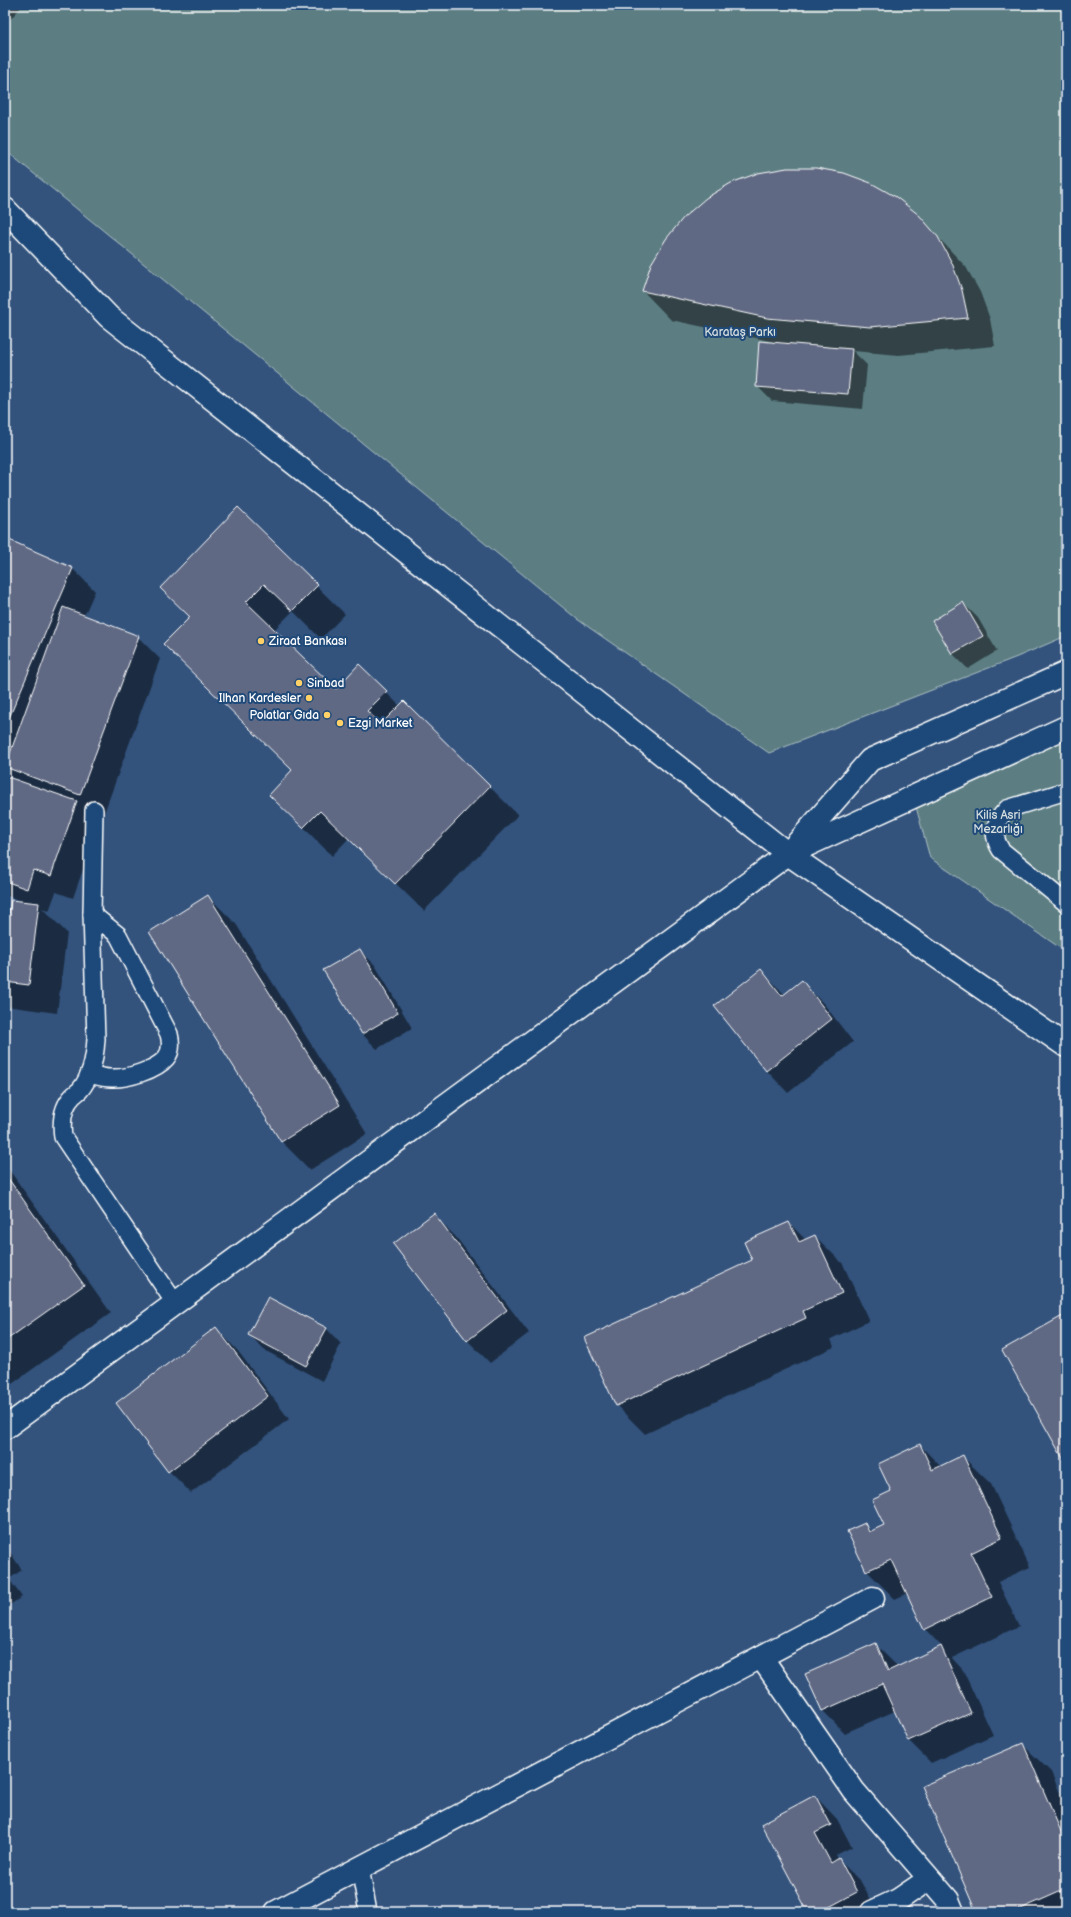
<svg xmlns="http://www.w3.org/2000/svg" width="1071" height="1917" font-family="'Balsamiq Sans',sans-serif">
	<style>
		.green { fill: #5b7e83; stroke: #adbec1 }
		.shadow { fill: #0007; fill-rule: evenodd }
		.building { fill: #616984; stroke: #fff }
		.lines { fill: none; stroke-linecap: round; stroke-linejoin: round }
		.lane-casing { stroke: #fff; stroke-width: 20 }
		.street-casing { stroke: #fff; stroke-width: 25 }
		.secondary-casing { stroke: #fff; stroke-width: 25 }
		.lane { stroke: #1f4a7a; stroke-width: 17 }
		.street { stroke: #1f4a7a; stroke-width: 22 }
		.secondary { stroke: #1f4a7a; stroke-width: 22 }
		.poi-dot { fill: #ffd166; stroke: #1f4a7a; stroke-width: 1.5 }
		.labels { text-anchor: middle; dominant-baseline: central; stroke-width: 4; stroke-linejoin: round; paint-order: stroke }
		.park-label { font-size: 12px; fill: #d6dfe0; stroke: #1f4a7a }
		.poi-label { font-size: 12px; fill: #fff; stroke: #1f4a7a; text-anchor: start }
	</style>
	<rect width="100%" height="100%" fill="#33537d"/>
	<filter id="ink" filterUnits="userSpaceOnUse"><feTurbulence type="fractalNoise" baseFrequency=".025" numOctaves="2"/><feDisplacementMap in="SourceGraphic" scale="8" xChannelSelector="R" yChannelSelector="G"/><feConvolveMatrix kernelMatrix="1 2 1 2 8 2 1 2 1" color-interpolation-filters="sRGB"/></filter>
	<g filter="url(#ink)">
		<!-- green -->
		<g class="green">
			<polygon points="5,5 1066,5 1066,636 1017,657 769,753 577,619 5,150"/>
			<polygon points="1066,719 1066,952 930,858 910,785"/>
		</g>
		<!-- shadow -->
		<g class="shadow">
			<polygon points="5,5 23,5 5,25"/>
			<polygon points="918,216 966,267 980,292 990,319 995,346 899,355 853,351 867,365 863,409 772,401 757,386 779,343 671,320 643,291"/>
			<polygon points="238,509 345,614 321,639 293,611 274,630 336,691 359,666 400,706 489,786 518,815 424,911 349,838 332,856 299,823 294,770 191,617"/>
			<path d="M 5,539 L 73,569 L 95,591 L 84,616 L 138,637 L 160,659 L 103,816 L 83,809 L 99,824 L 73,898 L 56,892 L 49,911 L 42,908 L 67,933 L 57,1013 L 5,1006 L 5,920 L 9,921 L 24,902 L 5,895 ZM 17,778 L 22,783 L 16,781 Z"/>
			<polygon points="963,603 978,618 997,651 968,669 953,654 933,621"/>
			<polygon points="208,896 236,924 367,1134 310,1170 282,1142 150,932"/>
			<polygon points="360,950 375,965 412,1028 377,1049 362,1034"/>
			<polygon points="761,970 785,995 802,982 824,1004 853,1042 788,1093 766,1070"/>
			<polygon points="5,1164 111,1313 5,1389"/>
			<polygon points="434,1215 456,1237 529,1333 490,1363 468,1341 394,1244"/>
			<polygon points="789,1223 806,1240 815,1236 843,1264 869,1321 831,1339 834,1347 645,1434 617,1406 586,1338 754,1260"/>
			<polygon points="216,1328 238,1351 289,1419 191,1493 169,1471"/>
			<polygon points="326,1328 341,1344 322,1381 264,1350 249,1335"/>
			<polygon points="920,1445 941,1467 962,1456 991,1484 1030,1567 998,1582 1019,1626 952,1658 963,1670 993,1735 931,1763 909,1741 895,1711 845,1733 823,1711 807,1675 875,1644 898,1667 942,1647 925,1629 908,1593 895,1599 867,1571 849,1531 864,1524 872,1532 886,1526 892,1492"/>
			<polygon points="5,1545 22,1570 9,1579 22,1597 5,1608"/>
			<polygon points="1022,1744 1051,1772 1066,1807 1066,1912 977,1912"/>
			<polygon points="815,1796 837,1819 852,1847 836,1855 839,1860 861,1882 878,1912 809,1912"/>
		</g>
		<!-- building -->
		<g class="building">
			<polygon points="787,168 816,168 844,173 871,183 896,197 919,215 938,237 952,263 962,290 968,318 870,327 767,318 642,291 651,264 666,239 684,217 706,198 731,183 758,173"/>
			<polygon points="759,341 852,349 848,394 756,387"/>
			<polygon points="238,507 318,585 292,611 264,584 246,602 336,689 359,664 387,691 367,711 381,724 404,701 490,786 395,884 320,811 303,828 269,795 292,770 163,644 190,617 160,588"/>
			<polygon points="5,538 73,568 9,718 5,717"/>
			<polygon points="963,602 983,636 952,654 932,621"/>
			<polygon points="63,607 139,636 80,795 5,767"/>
			<polygon points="5,776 77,801 51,876 33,870 27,889 5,881"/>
			<polygon points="208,895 340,1105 281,1142 149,932"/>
			<polygon points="11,900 39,903 29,985 5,982 5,919 8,920"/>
			<polygon points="360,949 398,1013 362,1034 323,970"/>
			<polygon points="761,969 782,996 802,980 832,1019 766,1071 714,1006"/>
			<polygon points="5,1174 84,1285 5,1341"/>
			<polygon points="434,1213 507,1310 467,1341 393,1244"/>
			<polygon points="789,1222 799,1242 815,1235 842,1293 803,1311 806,1318 616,1406 584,1338 752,1260 744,1242"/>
			<polygon points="268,1297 327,1328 306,1366 248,1335"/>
			<polygon points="1066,1314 1066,1464 1002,1350"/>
			<polygon points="216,1327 268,1396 168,1472 116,1403"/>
			<polygon points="920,1444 932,1470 963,1455 1002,1538 971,1553 992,1597 924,1630 891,1560 866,1571 847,1531 865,1523 869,1532 884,1525 872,1500 891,1491 878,1464"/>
			<polygon points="876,1643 888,1671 941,1646 971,1713 908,1741 882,1684 822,1711 805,1674"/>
			<polygon points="1023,1743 1066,1843 1066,1889 1014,1912 976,1912 922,1786"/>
			<polygon points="815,1795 831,1825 815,1833 831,1863 839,1858 857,1892 820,1912 808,1912 761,1824"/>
		</g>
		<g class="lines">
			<!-- lane casing -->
			<g class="lane-casing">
				<g id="lane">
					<path d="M 1066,791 L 1007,809 C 994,822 991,834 1001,850 L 1066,903"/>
					<path d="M 94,810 L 92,914 L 96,1039 C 95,1056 92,1076 80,1090 C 78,1092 75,1094 73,1096 C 62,1107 61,1122 63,1137 L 175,1303"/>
					<path d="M 89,1074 C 97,1076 104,1078 111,1078 C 127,1079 156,1070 166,1058 C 172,1051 171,1042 169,1034 L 118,935 L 92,914"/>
					<polyline points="360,1868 368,1912"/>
				</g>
			</g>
			<!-- street casing -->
			<g class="street-casing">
				<g id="street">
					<polyline points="761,1657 854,1791 948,1900 953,1912"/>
					<polyline points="276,1912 873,1598"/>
					<polyline points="872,1912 898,1900 929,1879"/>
				</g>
			</g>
			<!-- secondary casing -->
			<g class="secondary-casing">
				<g id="secondary">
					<polyline points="5,209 109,317 788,854 1066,1046"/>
					<polyline points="793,848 870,760 1066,673"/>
					<polyline points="5,1428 788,854 1066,727"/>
				</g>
			</g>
			<!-- lane -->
			<use href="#lane" class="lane"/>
			<!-- street -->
			<use href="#street" class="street"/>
			<!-- secondary -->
			<use href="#secondary" class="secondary"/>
		</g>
	</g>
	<!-- markers -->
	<g class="poi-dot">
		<circle cx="261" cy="641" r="4"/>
		<circle cx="299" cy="683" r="4"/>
		<circle cx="309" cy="698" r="4"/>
		<circle cx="327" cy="715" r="4"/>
		<circle cx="340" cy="723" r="4"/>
	</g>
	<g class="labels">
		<!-- park labels -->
		<g class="park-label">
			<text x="740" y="332">Karataş Parkı</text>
			<text x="998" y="815">Kilis Asri<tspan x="998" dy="14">Mezarlığı</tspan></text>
		</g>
		<!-- poi labels -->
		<g class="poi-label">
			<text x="269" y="641">Ziraat Bankası</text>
			<text x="307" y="683">Sinbad</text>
			<text x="301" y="698" text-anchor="end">Ilhan Kardesler</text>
			<text x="319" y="715" text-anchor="end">Polatlar Gıda</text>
			<text x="348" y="723">Ezgi Market</text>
		</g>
	</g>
	<!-- margin -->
	<rect width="1071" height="1917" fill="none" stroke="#1f4a7a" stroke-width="20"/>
	<rect x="10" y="10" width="1051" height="1897" fill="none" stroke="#fff" stroke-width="1.5" filter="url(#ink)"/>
</svg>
